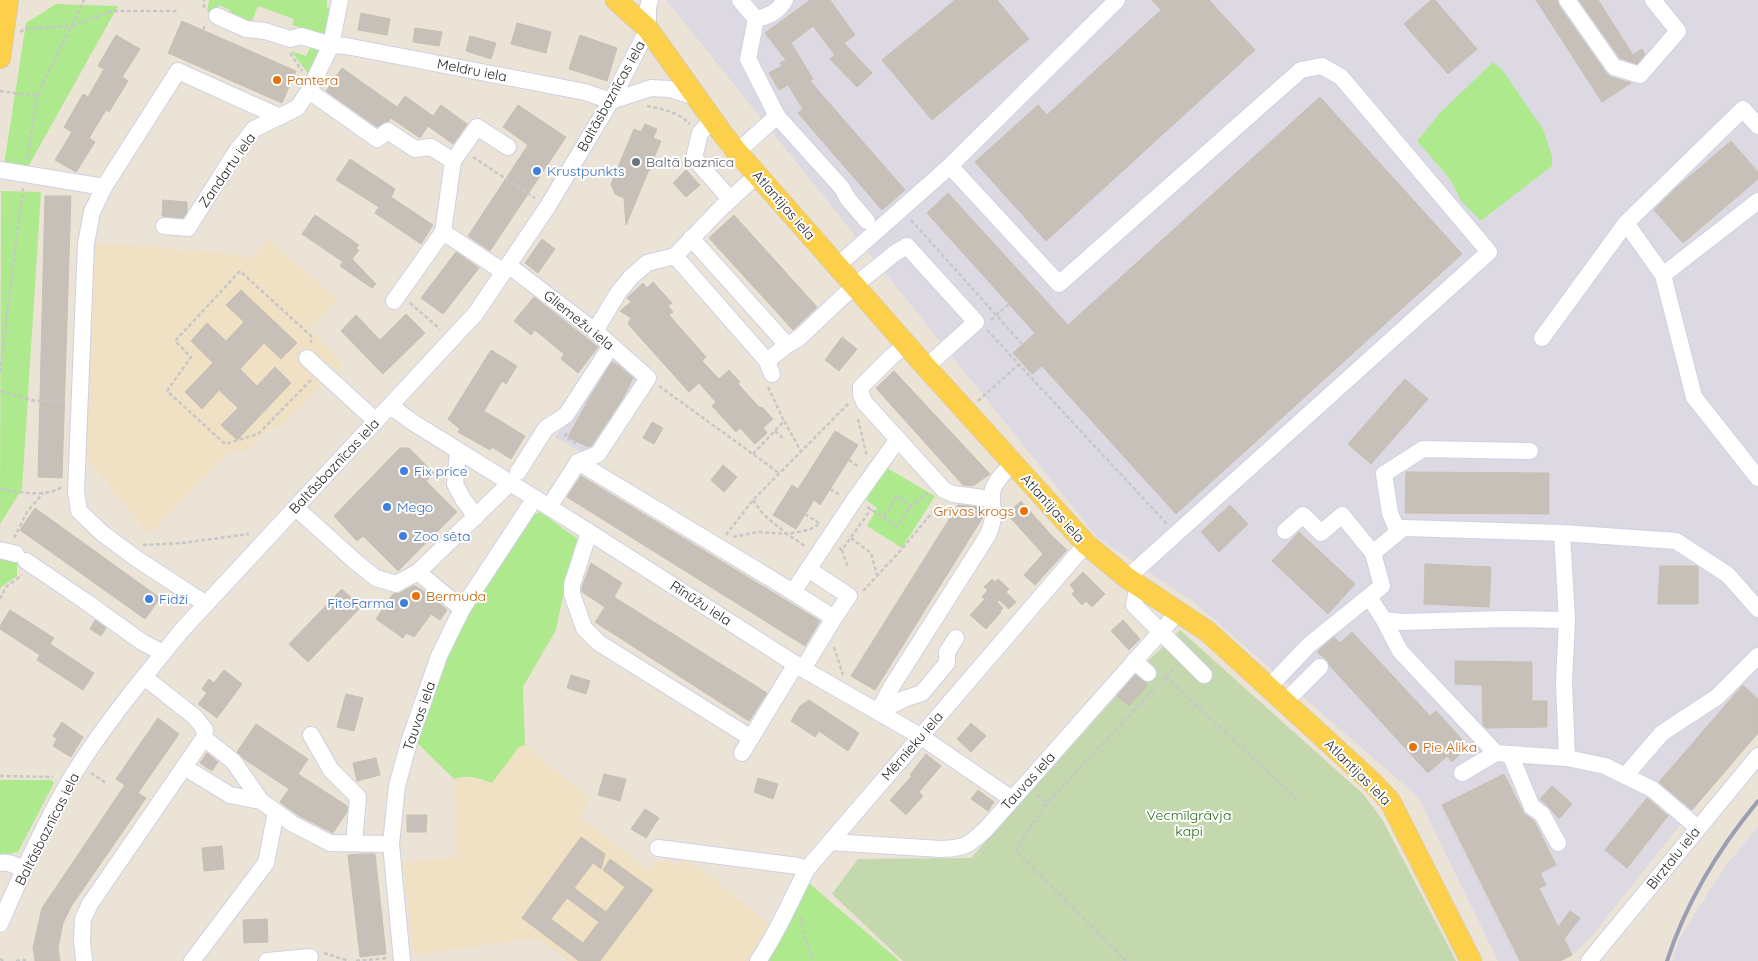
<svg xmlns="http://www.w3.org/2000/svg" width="1758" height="961" font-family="Quicksand,sans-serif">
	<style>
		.industrial { fill: #dcd9e3 }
		.education { fill: #f0e1c5 }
		.green { fill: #afe98e }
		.cemetery { fill: #c3d8ad }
		.building { fill: #c7c0b8; stroke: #c7bfb1; fill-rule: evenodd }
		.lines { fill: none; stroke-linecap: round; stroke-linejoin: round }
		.minor-casing { stroke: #cdd1e3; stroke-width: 18 }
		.major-casing { stroke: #c7c7c7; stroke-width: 22 }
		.path { stroke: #c7c7c7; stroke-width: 2.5; stroke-dasharray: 4 2.5; stroke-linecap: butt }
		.minor { stroke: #fff; stroke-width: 16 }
		.major { stroke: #fdd04b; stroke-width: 21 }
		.rail { stroke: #9a9fb4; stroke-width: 4 }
		.food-dot { fill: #e8710a; stroke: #fff; stroke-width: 2 }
		.worship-dot { fill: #6b7280; stroke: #fff; stroke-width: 2 }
		.shop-dot { fill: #3f7fe0; stroke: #fff; stroke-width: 2 }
		.labels { text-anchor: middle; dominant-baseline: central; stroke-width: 4; stroke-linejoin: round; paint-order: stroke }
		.street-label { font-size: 14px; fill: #282828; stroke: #fff }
		.food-label { font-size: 14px; fill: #c56008; stroke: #fff; text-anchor: start }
		.worship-label { font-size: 14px; fill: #5b616d; stroke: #fff; text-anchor: start }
		.shop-label { font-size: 14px; fill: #366cbe; stroke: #fff; text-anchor: start }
		.park-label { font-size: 14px; fill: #266a12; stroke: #fff }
	</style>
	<rect width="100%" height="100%" fill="#ece3d7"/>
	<!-- industrial -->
	<g class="industrial">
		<polygon points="666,0 1758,0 1758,731 1689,814 1591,937 1572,955 1560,961 1498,961 1418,797 1195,603 1097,537"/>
		<polygon points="613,352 653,387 599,462 555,437"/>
		<polygon points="1758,827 1758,961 1672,961 1679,939 1724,868"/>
	</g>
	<!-- education -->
	<g class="education">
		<polygon points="268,239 337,299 310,329 343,363 279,429 274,426 244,452 230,451 149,534 86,459 91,243 171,248 187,252 188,249 253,258"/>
		<polygon points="525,745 591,799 579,816 648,870 656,860 662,864 666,859 676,867 684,856 770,924 756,953 746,961 568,961 537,938 413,955 403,863 456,857 454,779 460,776 473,776 492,783 519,746"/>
	</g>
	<!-- green -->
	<g class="green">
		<polygon points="209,0 327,0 327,8 331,9 327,31 324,34 292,25 294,19 258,6 251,23 229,13 230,10 219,5 213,15 207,11"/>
		<polygon points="56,4 118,6 28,167 4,165 26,23"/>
		<polygon points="312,44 321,47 309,75 291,51 306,56"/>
		<polygon points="1493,62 1503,71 1543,129 1552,156 1552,166 1482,220 1479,219 1461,201 1450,179 1417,141 1440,113"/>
		<polygon points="1,191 41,192 22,489 0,524"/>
		<polygon points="887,468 935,496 902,548 867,526 877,508 866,500"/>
		<path d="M 540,512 L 578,539 L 565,586 L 556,630 L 523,687 L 525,745 L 519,747 L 492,783 C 479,778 467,774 454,779 L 417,743 L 458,628 L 523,521 Z"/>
		<polygon points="0,556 17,562 17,576 0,588"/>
		<polygon points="0,780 51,780 54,783 18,852 0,856"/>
		<polygon points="803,878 894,956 899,961 758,961"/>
	</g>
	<!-- cemetery -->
	<polygon class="cemetery" points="1180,630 1363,794 1382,819 1456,961 903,961 832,894 858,859 971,858 1144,665"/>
	<!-- building -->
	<g class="building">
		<polygon points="810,0 830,0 855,35 844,43 872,73 857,87 830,59 835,55 813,26 791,43 813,79 810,81 905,190 882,210 798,113 803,109 788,85 779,90 769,73 782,66 780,63 786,60 765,33"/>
		<polygon points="955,0 997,0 1029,39 932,120 882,60"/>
		<polygon points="1152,0 1209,0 1255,50 1046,241 975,162 1038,105 1047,115 1161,10"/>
		<polygon points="1431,0 1435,0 1477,49 1448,74 1404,24"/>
		<polygon points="1536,0 1557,0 1559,6 1606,73 1611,77 1631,83 1602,102"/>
		<polygon points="1579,0 1598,0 1633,55 1642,49 1645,54 1637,64 1620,58"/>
		<polygon points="361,13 390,19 387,35 358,30"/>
		<polygon points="182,21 296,71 282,103 168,53"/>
		<polygon points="517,23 551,32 546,53 511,44"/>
		<polygon points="415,28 442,32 439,46 413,42"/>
		<polygon points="116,35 140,49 122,77 128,81 109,112 106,110 89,138 95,142 76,172 55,160 72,132 64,127 83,94 88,97 104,69 98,66"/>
		<polygon points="580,35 617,48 607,81 569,69"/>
		<polygon points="470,36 496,43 491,59 466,51"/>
		<polygon points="342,68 397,107 405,96 433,116 441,105 467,124 453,144 428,126 420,138 391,118 389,121 383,123 377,127 326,91"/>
		<polygon points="1320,97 1462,254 1176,514 1042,366 1032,374 1013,353 1035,333 927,213 948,193 1068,325"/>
		<polygon points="518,105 566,137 490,251 468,236 528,145 503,127"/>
		<polygon points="645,124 657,129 653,138 661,141 626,225 624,198 615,194 611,184 634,129 641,132"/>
		<polygon points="1731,141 1758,172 1758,179 1683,243 1654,210 1676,188"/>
		<polygon points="350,159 395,189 391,197 433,225 421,244 375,213 379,207 336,180"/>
		<polygon points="686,170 700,185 686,197 673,183"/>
		<polygon points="45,196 71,196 62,478 38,477"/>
		<polygon points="163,200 187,202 187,212 183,218 162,216"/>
		<polygon points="315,215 359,245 356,248 359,250 352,259 376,284 372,288 340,266 343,262 302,234"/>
		<polygon points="734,215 817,307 793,330 709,238"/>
		<polygon points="542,239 555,249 538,273 525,263"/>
		<polygon points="456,252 479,268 443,314 421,298"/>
		<polygon points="653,282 672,303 668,306 673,312 669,315 706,357 702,361 719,379 729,370 740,382 738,384 760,408 762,407 773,419 763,428 767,433 755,444 740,428 736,432 712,406 716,402 699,383 689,392 628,324 631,318 620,311 631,302 627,298 643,283 647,288"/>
		<polygon points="241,290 297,343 281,359 264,343 240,369 257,386 275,367 291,383 237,440 221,425 238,408 219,390 202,409 185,392 213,363 191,341 207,323 226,341 244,322 226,305"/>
		<polygon points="534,297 598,347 578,373 561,359 564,354 535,330 531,335 514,321"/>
		<polygon points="406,314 425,333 383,374 341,331 356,315 380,340"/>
		<polygon points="842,337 857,349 839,371 825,360"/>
		<polygon points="491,350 517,366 506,384 502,381 484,411 525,436 511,459 492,447 490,450 458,432 460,429 448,419"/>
		<polygon points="612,362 619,366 633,378 621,401 591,446 588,447 568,437 589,399"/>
		<polygon points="894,371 990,474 973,486 963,485 876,388"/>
		<polygon points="1405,379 1428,399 1371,464 1348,444"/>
		<polygon points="652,422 663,428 654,444 643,438"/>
		<polygon points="835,431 858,445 820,505 814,500 796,529 773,515 792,485 798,489"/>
		<polygon points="400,448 409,448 434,473 426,481 457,512 398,571 363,536 357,541 334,516"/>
		<polygon points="723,465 737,477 724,492 711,480"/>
		<polygon points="1406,472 1549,473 1549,514 1405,513"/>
		<polygon points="581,476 820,621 805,646 567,497"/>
		<polygon points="1021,501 1052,536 1067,550 1035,585 1024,575 1043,554 1007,514"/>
		<polygon points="958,505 978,507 983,510 983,517 875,690 851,676"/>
		<polygon points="1230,505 1248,524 1219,552 1201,532"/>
		<polygon points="35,508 160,598 145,619 20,530"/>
		<polygon points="1299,532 1355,584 1328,614 1272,561"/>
		<polygon points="591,563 622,583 614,597 767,693 749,721 595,622 605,607 582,592 582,587"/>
		<polygon points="1425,564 1491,567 1489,607 1424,604"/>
		<polygon points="1660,566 1696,566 1698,567 1698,604 1658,604"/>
		<polygon points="1083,572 1105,594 1092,607 1086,601 1082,605 1072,594 1075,591 1070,585"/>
		<polygon points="992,579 995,582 998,579 1009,589 1006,592 1016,602 1009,609 999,600 997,602 1003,608 1000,611 1001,612 986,629 970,615 985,599 982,597 988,590 984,587"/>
		<polygon points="413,586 416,586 431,596 447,610 440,620 431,614 414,637 406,633 403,638 376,619 393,594 400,593"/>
		<polygon points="342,589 361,607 308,662 289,644"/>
		<polygon points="10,610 54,638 50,644 94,673 83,690 37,660 40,655 0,629 0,626"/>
		<polygon points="95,620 106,628 101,636 90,629"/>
		<polygon points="1123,620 1140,639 1129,650 1111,631"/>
		<polygon points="1352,632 1430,716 1436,711 1468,746 1452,762 1447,756 1428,773 1330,666 1327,660 1317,652 1334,637 1340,643"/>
		<polygon points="1455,661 1532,662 1532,701 1547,701 1547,727 1486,728 1483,725 1482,685 1455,684"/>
		<polygon points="224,670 242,684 217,718 198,704 207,693 202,689 209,679 214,683"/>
		<polygon points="571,675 590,681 586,694 567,688"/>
		<polygon points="1135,675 1148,685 1129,706 1117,696"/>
		<polygon points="1743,685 1758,699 1758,733 1692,810 1659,782"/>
		<polygon points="346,694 363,698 354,731 337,727"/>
		<polygon points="809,700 859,733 848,751 819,731 815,737 791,721 800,706"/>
		<polygon points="158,718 179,734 138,793 146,798 72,905 63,923 58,948 60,961 35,961 33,948 42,908 125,785 116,779"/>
		<polygon points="62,722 83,737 71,757 53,746 57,739 53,736"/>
		<polygon points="971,723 986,736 971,752 957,739"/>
		<polygon points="256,724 308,759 298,774 347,806 347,812 333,833 298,815 280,802 289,789 244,759 237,752"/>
		<polygon points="207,753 218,762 212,771 200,763"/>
		<polygon points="926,754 941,766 919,792 923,796 906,815 890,800 912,776 910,775"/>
		<polygon points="376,758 380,775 357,781 353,763"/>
		<polygon points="604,774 626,779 620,801 598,795"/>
		<polygon points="1504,774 1525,816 1526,815 1534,821 1556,865 1540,873 1546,885 1539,888 1558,927 1570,911 1580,918 1564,939 1572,955 1560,961 1520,961 1442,805"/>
		<polygon points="758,778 778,784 773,799 754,792"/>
		<polygon points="1552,786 1572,804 1559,819 1548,806 1540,799"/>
		<polygon points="978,790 994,802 988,811 971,799"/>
		<polygon points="1647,798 1668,816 1627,868 1605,850"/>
		<polygon points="645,809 659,818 646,838 631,829"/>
		<polygon points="407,815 427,815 426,832 407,832"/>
		<path d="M 581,837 L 605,854 L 601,869 L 593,863 L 574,888 L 606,912 L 625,887 L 603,870 L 610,859 L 653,890 L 600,961 L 579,961 L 522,918 ZM 567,898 L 599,922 L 583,943 L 551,919 Z"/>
		<polygon points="222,846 224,869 204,871 202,848"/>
		<polygon points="362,854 375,854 386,954 360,957 348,855"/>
		<polygon points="267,919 268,942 244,943 243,920"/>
	</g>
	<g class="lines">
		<!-- minor casing -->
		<g class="minor-casing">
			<g id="minor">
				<polyline points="1567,0 1614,67 1640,75 1678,31 1653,0"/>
				<polyline points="217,16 246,29 265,31 290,39 301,36 331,45 346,46 585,92 611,101"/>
				<path d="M 756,19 C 769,16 778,12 785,0"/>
				<polyline points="309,91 377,139 388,131 415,149 431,147 453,161 443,232 504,272"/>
				<polyline points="611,101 651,88 670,89 698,98"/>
				<polyline points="777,116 842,188 848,199 867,221"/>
				<polyline points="712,120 700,133 694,158 730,199"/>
				<polyline points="737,152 777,116 748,59 756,19 740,0"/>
				<polyline points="453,161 477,127 508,147"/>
				<polyline points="950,166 1059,284 1301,70 1322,66 1341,77 1489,252 1127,578"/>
				<polyline points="0,170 104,187 178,71 280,117"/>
				<polyline points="104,187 92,212 86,244 76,492 79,511 102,533 137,559 206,604"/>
				<polyline points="1758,201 1663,275 1694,397 1758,478"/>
				<polyline points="1626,223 1663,275"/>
				<polyline points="164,226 188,228 236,152 254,129 297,108 309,91 331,45 340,0"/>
				<polyline points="691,238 787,345"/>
				<polyline points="675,256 767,361 772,374"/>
				<polyline points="508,265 595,331 648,378 598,454 578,462 549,507"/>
				<polyline points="837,266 950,166 1117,0"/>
				<polyline points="394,301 443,232"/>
				<polyline points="595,331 618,293 631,277 647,263 675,256 721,208 757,175"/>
				<polyline points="1542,338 1626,223 1743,109 1758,126"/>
				<polyline points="906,345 892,356 861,387 861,394 864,402 944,490 953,494 991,499"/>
				<polyline points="307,358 376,421"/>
				<polyline points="767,361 787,345 799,338 854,286 895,253 907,246 976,322 926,367"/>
				<polyline points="390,406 414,423 589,532 803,669 920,736 1012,799"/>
				<polyline points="458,451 455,484 463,499 476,517"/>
				<polyline points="578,462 793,592"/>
				<polyline points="518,472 546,428 566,415 611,346"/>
				<polyline points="296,508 357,563 376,578 396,584 418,572 510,483"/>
				<polyline points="1285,531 1303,515 1321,533 1342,515 1373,553"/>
				<polyline points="589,532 572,585 572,594 584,628 599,643 751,738 796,664"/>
				<polyline points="1398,532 1390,513 1384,474 1423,449 1530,451"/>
				<polyline points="1562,533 1567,620 1564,682 1567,758"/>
				<polyline points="0,550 16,554"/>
				<polyline points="26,561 85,601 142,642 163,653"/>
				<polyline points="808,569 849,596 834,618"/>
				<polyline points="418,572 462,609"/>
				<polyline points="1138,585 1134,605 1204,675"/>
				<polyline points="1369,597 1384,620 1403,622 1505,619 1567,620"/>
				<polyline points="1384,620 1400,651 1496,753 1567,758 1605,766 1652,789 1698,828"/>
				<polyline points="1134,661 1148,673"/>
				<polyline points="803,669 834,618 793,592 855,499 898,439"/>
				<polyline points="144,677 195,717 205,730 204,738 233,761 261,801 293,824 330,843 391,844"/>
				<polyline points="1269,687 1309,645 1382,586 1373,553 1403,528 1562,533 1676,541 1728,575 1758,609"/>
				<polyline points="1285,702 1320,667"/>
				<path d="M 878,712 L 892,686 L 988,535 C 995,517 993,518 992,500 C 990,485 1003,473 1013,464"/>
				<polyline points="878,712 904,699 922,693 947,663 947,652 956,638"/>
				<polyline points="311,735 331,770 358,797 354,843"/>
				<polyline points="742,753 751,738"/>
				<polyline points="1510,754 1532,807 1542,814 1558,843"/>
				<polyline points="184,767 230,795 261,801"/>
				<polyline points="1462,773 1496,753"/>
				<polyline points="1625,776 1662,733 1717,697 1758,656"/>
				<path d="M 830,842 L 941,849 C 966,848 969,845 986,829 L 1179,611"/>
				<polyline points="658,848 798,866 807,869"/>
				<path d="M 0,863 C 8,861 17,866 25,870"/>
				<path d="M 0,924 C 21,875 43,826 70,780 C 102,727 143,678 182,630 L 476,313 L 548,206 L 611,101 L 648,29 L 648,7 L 650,0"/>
				<polyline points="84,961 82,939 83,919 90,904 204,738"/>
				<polyline points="192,961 266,863 276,812"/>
				<polyline points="267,961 310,957"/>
				<polyline points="402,961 391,844 397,786 409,742 439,656 462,609 535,498"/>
				<path d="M 758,961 C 778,932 791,900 807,869 L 1086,544"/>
				<polyline points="1589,961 1758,756"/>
			</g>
		</g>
		<!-- major casing -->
		<g class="major-casing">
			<g id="major">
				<polyline points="616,0 648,29 722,133 737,152 926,367 1086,544 1127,578 1207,631 1371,781 1390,801 1471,961"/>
				<polyline points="0,58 8,0"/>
			</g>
		</g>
		<!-- path -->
		<g class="path">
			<polyline points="204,8 204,0"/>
			<polyline points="203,30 206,24"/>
			<polyline points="20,32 25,29 71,26 113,11 178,11"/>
			<polyline points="290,53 302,71"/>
			<polyline points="0,91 37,96"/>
			<path d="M 647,106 C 662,109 678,112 690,124"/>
			<polyline points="473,157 535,198"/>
			<polyline points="27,160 37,96 84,0"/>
			<polyline points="911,220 1022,344"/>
			<polyline points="410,303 440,329"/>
			<polyline points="991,320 1009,304"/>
			<polyline points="987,330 1167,524"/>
			<polyline points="0,372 23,188"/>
			<polyline points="311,380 258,434 225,444 167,391 191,357 175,341 240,271 311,336 311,343"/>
			<polyline points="659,386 779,473"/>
			<polyline points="768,387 784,421"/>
			<polyline points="0,391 35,401 65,400"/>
			<polyline points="978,401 1019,364"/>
			<polyline points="858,419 867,457"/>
			<polyline points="775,431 784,439"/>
			<polyline points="567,433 565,436 578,445"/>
			<polyline points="753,454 784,421 801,451"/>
			<polyline points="849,460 859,467"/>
			<path d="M 0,489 C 19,492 44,498 62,487"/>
			<polyline points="830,489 840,495"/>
			<path d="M 753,500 L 763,514 L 787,534 C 797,532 813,531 819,523"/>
			<polyline points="867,507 897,526 911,506 928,493"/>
			<polyline points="805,514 819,523"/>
			<polyline points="884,517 897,496 911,506"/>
			<polyline points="726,535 753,500 849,403"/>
			<polyline points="733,537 759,532 787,534 805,546"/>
			<polyline points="14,538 27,512 43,493"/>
			<polyline points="851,538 871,553 877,575"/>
			<polyline points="143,545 182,543 249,534"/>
			<polyline points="839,548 842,550 871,509"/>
			<polyline points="842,550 848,568"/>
			<polyline points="863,591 902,549 940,503"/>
			<polyline points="0,599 6,587 22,575"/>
			<polyline points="834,647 843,675"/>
			<polyline points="1166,677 1297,799"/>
			<polyline points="1162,681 1175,667"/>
			<polyline points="91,773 106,783"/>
			<polyline points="0,776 53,777"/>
			<polyline points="1036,795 1047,803"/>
			<polyline points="801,917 802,928 813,961"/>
			<polyline points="324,953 349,961"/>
			<polyline points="0,959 4,961"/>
			<polyline points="16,961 26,960"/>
			<polyline points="356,961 387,958"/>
			<polyline points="1126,961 1016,851 1022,839 1047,803 1156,687"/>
		</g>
		<!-- minor -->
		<use href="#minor" class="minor"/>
		<!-- major -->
		<use href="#major" class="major"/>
		<!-- rail -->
		<path class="rail" d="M 1667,961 C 1686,903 1719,848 1758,801"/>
	</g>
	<!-- markers -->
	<g class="food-dot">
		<circle cx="277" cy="80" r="5"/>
		<circle cx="1024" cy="511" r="5"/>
		<circle cx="416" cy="596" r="5"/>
		<circle cx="1413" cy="747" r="5"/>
	</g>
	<circle class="worship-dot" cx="636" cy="162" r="5"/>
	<g class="shop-dot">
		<circle cx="537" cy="171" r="5"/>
		<circle cx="404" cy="471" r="5"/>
		<circle cx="387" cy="507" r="5"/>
		<circle cx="403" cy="536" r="5"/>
		<circle cx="149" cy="599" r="5"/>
		<circle cx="404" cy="603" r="5"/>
	</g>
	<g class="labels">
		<!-- street labels -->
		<g class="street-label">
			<text transform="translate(472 70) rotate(11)">Meldru iela</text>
			<text transform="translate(611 96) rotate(-61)">Baltāsbaznīcas iela</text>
			<text transform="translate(227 170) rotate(-55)">Zandartu iela</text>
			<text transform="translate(784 205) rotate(49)">Atlantijas iela</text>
			<text transform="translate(579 320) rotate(39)">Gliemežu iela</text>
			<text transform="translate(334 466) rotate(-47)">Baltāsbaznīcas iela</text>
			<text transform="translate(1053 508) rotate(48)">Atlantijas iela</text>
			<text transform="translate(701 603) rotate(33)">Rīnūžu iela</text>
			<text transform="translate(419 716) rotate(-71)">Tauvas iela</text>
			<text transform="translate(912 746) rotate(-49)">Mērnieku iela</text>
			<text transform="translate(1358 772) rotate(45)">Atlantijas iela</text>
			<text transform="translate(1028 781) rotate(-48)">Tauvas iela</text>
			<text transform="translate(47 829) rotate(-63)">Baltāsbaznīcas iela</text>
			<text transform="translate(1673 858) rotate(-51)">Birztalu iela</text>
		</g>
		<!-- food labels -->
		<g class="food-label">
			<text x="287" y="80">Pantera</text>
			<text x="1014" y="511" text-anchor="end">Grīvas krogs</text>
			<text x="426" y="596">Bermuda</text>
			<text x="1423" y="747">Pie Alika</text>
		</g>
		<!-- worship labels -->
		<g class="worship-label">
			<text x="646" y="162">Baltā baznīca</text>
		</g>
		<!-- shop labels -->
		<g class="shop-label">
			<text x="547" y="171">Krustpunkts</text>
			<text x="414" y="471">Fix price</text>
			<text x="397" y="507">Mego</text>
			<text x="413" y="536">Zoo sēta</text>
			<text x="159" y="599">Fidži</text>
			<text x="394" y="603" text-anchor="end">FitoFarma</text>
		</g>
		<!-- park labels -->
		<g class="park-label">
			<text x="1189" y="815">Vecmīlgrāvja<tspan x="1189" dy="16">kapi</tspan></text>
		</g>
	</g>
</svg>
